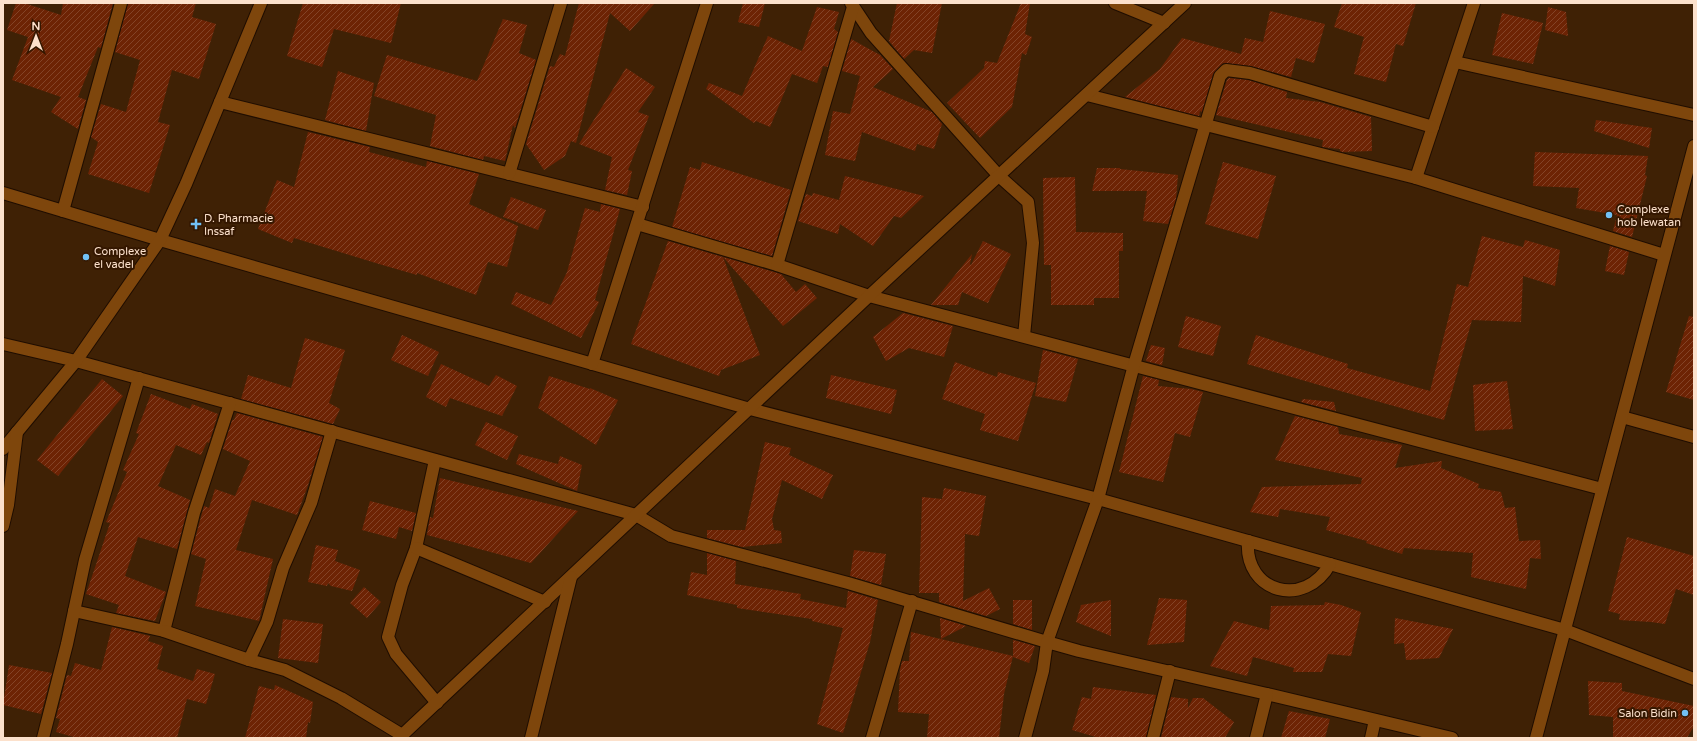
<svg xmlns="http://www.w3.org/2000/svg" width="1697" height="741" font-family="'Varela Round',sans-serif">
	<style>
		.building { fill: url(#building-hatch) }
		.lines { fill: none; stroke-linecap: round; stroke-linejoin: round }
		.minor-casing { stroke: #1f0d01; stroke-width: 14 }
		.minor { stroke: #7e460c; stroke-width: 12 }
		.poi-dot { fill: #72c1f5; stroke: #341700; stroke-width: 1.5 }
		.labels { text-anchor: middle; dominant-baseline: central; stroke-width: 4; stroke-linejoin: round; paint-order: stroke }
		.poi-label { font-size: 11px; fill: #fce1cc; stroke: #341700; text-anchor: start }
	</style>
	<defs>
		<pattern id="building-hatch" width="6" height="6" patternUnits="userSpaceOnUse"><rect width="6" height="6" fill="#6d2304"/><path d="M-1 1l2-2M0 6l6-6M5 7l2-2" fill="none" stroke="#834327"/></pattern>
	</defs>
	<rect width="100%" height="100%" fill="#3f2105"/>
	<!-- building -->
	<g class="building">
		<polygon points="16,3 24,3 61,15 63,3 113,3 101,48 98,47 78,97 86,100 78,129 51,112 61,97 12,80 28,37 7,30"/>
		<polygon points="128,3 196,3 192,17 216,24 199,79 172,70 158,122 170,125 149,193 88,174 98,142 91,137 101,104 126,112 140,60 115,52"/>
		<polygon points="303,3 401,3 391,43 334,29 322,67 287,56"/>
		<polygon points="579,3 655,3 630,31 610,13 576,143 571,141 565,156 544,170 526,144 550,66 554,67 560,54 565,56"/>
		<polygon points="743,3 765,3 759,27 738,22"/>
		<polygon points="897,3 942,3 932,53 914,50 904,59 889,41"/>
		<polygon points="1021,3 1030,3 1025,34 1032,37 1026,55 1022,53 1012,107 980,138 947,103 984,68 985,61 997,63"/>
		<polygon points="1342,3 1416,3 1403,46 1396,44 1386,82 1354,74 1364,37 1334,27"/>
		<polygon points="817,7 839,12 834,29 838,32 828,67 823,66 817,83 792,74 770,127 756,121 754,123 706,89 709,83 742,96 768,36 802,51"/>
		<polygon points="1548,7 1566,12 1568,36 1545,30"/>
		<polygon points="1270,11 1325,24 1314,63 1296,58 1291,77 1251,66 1223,63 1213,74 1202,112 1200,111 1199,116 1125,97 1160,69 1182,38 1241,54 1245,38 1263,42"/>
		<polygon points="1502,13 1543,23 1533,64 1492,55"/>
		<polygon points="503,19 527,25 519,53 536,60 515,128 513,125 505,161 484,156 483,160 430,146 436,115 374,96 387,55 477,81"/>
		<polygon points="851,39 880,55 893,69 873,87 932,112 942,124 934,149 917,144 915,151 862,132 855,161 825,155 833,111 850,114 860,76 842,71"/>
		<polygon points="626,68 655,87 638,112 649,116 628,170 632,171 627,195 605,190 612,157 579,144"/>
		<polygon points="338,71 374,83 366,131 325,120"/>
		<polygon points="1229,78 1248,80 1287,92 1286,98 1320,102 1371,117 1372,151 1342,152 1340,151 1340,149 1322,147 1323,140 1216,115 1227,80"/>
		<polygon points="1596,120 1652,128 1649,148 1594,131"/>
		<polygon points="308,132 370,147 369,152 426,167 427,161 479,174 469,204 518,226 507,267 488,262 476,295 417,273 417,275 379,264 294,238 292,243 258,229 277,180 294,187"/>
		<polygon points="1535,152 1648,156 1645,175 1647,176 1632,237 1613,231 1617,215 1576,208 1579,188 1533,186"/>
		<polygon points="702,162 791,190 772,256 672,227 690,167 700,170"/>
		<polygon points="1223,162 1276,176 1258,239 1205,224"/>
		<polygon points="1097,168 1120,168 1120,169 1178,175 1176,199 1168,224 1143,221 1147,191 1092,191"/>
		<polygon points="845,176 924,196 901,218 894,216 873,246 840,224 838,234 798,221 806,194 812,196 813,193 839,200"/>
		<polygon points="1075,177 1076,232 1123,233 1123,251 1119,251 1119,298 1094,298 1094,305 1051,305 1051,265 1044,265 1043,178"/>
		<polygon points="511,197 546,210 538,230 503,217"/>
		<polygon points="601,204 620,209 595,300 599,302 581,338 511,304 516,292 551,305 567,272 585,208 600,212"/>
		<polygon points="1482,236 1523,247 1525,240 1560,250 1555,286 1523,276 1521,322 1472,320 1444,420 1326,387 1247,364 1256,335 1348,364 1347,368 1430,391 1457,284 1468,287"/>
		<polygon points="668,241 723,257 760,355 721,370 719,376 631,344"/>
		<polygon points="983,241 1011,254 988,303 962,292 958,305 931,305 972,254 970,264 971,265"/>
		<polygon points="1610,246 1629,252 1624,275 1605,271"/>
		<polygon points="723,257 781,274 796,292 805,284 817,298 783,326"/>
		<polygon points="903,313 953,326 944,357 909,348 886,361 873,337"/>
		<polygon points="1186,316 1221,326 1213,356 1178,347"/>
		<polygon points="1689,316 1694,317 1694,400 1666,392"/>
		<polygon points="402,335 439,352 428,376 391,360"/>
		<polygon points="305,338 345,350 329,403 340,409 333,424 241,399 248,375 291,388"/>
		<polygon points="1151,345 1165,348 1162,365 1146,361"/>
		<polygon points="1043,350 1078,359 1066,402 1035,396"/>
		<polygon points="955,362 997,377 998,372 1036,383 1018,441 980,430 985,414 942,399"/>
		<polygon points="441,364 489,386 496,375 517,386 502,416 450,398 446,407 426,397"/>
		<polygon points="831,375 897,390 891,414 826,398"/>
		<polygon points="549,376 590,389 590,388 618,400 596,445 538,408"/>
		<polygon points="1143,376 1159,380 1158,386 1191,389 1203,392 1190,437 1175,433 1163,482 1119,472"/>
		<polygon points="102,379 123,396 58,476 37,460"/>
		<polygon points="1507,381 1513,429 1475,431 1473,385"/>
		<polygon points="151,394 190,409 192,404 218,414 209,443 207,442 201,455 176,445 158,486 190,500 177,549 138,537 125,576 166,592 155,621 116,613 119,605 86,594 110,523 106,522 127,472 123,470 139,434 136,433"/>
		<polygon points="1303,399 1334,402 1336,411 1301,402"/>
		<polygon points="237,413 323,437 308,485 297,515 252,500 236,550 273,559 259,621 195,606 206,559 191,554 204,506 209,508 215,489 235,496 250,461 223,449 232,420 234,420"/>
		<polygon points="1295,416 1338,427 1339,434 1402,445 1395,468 1442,461 1441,468 1479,484 1478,488 1501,492 1505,508 1515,507 1519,541 1540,540 1541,559 1530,558 1526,589 1471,577 1473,553 1404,548 1402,554 1366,543 1367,541 1326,530 1330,517 1280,509 1278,517 1250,512 1262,487 1361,484 1362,478 1275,460"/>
		<polygon points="486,422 518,436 507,460 475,445"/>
		<polygon points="765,442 791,448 789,455 833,475 822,499 782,480 772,519 774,530 781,531 782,543 742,547 707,538 707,530 745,530"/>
		<polygon points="519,454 558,464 560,456 582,465 577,491 516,464"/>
		<polygon points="440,478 578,511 531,563 427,535 430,517 433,518"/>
		<polygon points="944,488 986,496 979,536 965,534 963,601 989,588 1000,609 986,616 939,602 939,593 919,593 922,497 942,499"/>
		<polygon points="370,501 416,513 412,531 399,527 396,539 362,530"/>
		<polygon points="1627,537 1694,556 1694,595 1676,589 1665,624 1651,622 1619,620 1620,614 1608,611"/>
		<polygon points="316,545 338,550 335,561 360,570 352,591 331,586 328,583 327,586 308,582"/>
		<polygon points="854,550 886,554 881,585 850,576"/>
		<polygon points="707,553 736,561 735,584 801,594 800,599 846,608 848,591 878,600 870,642 843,733 817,724 843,628 812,621 812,619 737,608 737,605 687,595 691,572 707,575"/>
		<polygon points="364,587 381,602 367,618 350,603"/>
		<polygon points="1159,598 1187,600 1184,642 1147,645"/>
		<polygon points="1013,600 1032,600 1032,630 1013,624"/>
		<polygon points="1111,600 1111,636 1076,622 1081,605"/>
		<polygon points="1325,602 1341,605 1361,612 1351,656 1328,654 1322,672 1293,672 1294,668 1253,657 1247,676 1210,666 1234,621 1269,630 1271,606 1324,605"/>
		<polygon points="940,618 966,626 941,639"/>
		<polygon points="1395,618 1453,629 1439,658 1406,660 1404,643 1394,644"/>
		<polygon points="283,619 323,624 318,663 278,658"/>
		<polygon points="112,627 150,636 148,641 163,646 157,669 193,681 197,669 215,674 206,704 187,699 177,738 77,738 56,732 60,719 56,718 67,675 71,676 75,663 101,670"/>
		<polygon points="911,632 1013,656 1004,694 999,738 927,738 929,714 898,712 900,670 902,661 909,661"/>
		<polygon points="1013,640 1035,646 1029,663 1013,657"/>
		<polygon points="9,665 52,673 41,714 3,705"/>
		<polygon points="1588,681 1622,683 1622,691 1694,706 1694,726 1687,738 1613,738 1613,717 1589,715"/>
		<polygon points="275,685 313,702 310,723 308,722 306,738 245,738 259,686 274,690"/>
		<polygon points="1093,687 1156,695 1146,738 1099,738 1072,730 1082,697 1091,699"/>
		<polygon points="1171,697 1188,699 1188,708 1193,698 1203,698 1234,722 1225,738 1161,738"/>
		<polygon points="1289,711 1330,719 1325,738 1281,738"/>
	</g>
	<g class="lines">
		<!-- minor casing -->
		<g class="minor-casing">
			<g id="minor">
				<polyline points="851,3 871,33 999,176 1028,202 1033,243 1024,336"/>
				<polyline points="1115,3 1164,23"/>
				<polyline points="1455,62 1694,115"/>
				<polyline points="1087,95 1416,178 1664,255"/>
				<polyline points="220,102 643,207"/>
				<polyline points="509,174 561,3"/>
				<polyline points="1416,178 1474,3"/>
				<polyline points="3,193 160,240 750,409 1098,499 1565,630 1694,679"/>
				<polyline points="63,211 121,3"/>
				<polyline points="637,224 777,265 869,296 1602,489"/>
				<polyline points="777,265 853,7"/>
				<polyline points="3,344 76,361 636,515 671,536 848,583 1047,642 1098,499 1134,365 1220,76 1226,70 1250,73 1433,127"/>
				<polyline points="592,364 707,3"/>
				<polyline points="1622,417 1694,437"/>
				<polyline points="3,449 76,361 160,240 186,184 261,3"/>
				<polyline points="435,460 416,548 402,585 388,637 396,654 437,703"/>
				<polyline points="3,526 8,505 17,432"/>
				<path d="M 1248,541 C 1244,593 1305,609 1330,564"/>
				<polyline points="416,548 545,602"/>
				<polyline points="74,611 164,631 194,513 230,403"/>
				<polyline points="164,631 249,660 285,670 341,698 402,735"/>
				<polyline points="249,660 267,622 283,568 311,503 332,431"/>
				<polyline points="1267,694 1452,738"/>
				<polyline points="43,738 67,644 85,560 139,378"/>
				<polyline points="399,738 869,296 1185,3"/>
				<polyline points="531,738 571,577"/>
				<polyline points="872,738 912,601"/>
				<polyline points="1025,738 1043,671 1047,642 1079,651 1267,694 1256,738"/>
				<polyline points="1153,738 1170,671"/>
				<polyline points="1371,738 1375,720"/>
				<polyline points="1536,738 1694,146"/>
			</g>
		</g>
		<!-- minor -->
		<use href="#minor" class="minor"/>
	</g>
	<!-- markers -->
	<g class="poi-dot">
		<circle cx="1609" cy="215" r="4"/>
		<path d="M194 218h4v4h4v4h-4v4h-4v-4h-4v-4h4z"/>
		<circle cx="86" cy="257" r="4"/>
		<circle cx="1685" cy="713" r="4"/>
	</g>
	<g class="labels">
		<!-- poi labels -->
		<g class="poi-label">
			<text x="1617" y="209">Complexe<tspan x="1617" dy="13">hob lewatan</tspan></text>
			<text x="204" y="218">D. Pharmacie<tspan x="204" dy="13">Inssaf</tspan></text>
			<text x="94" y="251">Complexe<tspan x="94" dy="13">el vadel</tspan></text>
			<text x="1677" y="713" text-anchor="end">Salon Bidin</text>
		</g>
	</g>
	<!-- border -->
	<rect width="1697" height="741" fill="none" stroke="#fce1cc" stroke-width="8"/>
	<!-- north arrow -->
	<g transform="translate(36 36)" stroke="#341700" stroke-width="3" paint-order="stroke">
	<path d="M0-3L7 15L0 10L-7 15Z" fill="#fce1cc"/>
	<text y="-6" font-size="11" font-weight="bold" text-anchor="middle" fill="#fce1cc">N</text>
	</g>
</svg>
